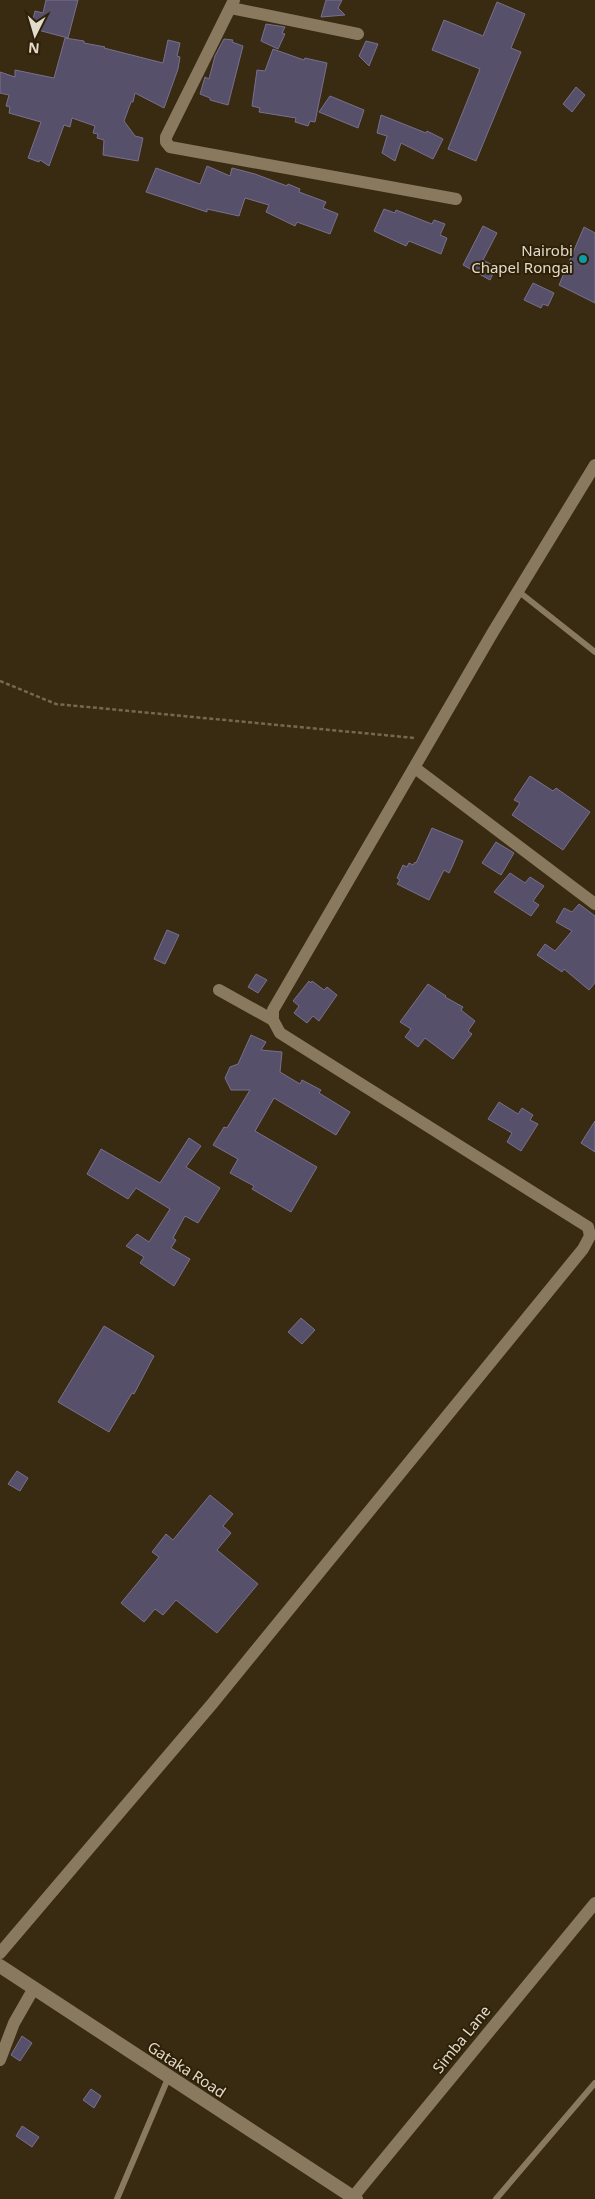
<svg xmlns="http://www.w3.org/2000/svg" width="595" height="2199" font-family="'Noto Sans',sans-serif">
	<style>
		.building { fill: #57506a; stroke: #78708d }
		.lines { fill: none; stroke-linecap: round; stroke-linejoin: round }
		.path { stroke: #746853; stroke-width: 2.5; stroke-dasharray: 4 2.5; stroke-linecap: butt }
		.service { stroke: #897a5f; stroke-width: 6 }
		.minor { stroke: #897a5f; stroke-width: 12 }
		.tertiary { stroke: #897a5f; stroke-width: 14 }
		.culture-dot { fill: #0f9aa8; stroke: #2e2108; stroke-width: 2 }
		.labels { text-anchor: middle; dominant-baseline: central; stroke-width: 4; stroke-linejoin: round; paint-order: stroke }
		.poi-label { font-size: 15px; fill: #e2dacb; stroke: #2e2108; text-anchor: end }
		.street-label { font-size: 15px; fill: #e2dacb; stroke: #2e2108 }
	</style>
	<rect width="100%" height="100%" fill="#382b12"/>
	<!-- building -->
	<g class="building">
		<polygon points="46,0 78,0 68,38 34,29 36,24 32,23 35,11 43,13"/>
		<polygon points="326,0 342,0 338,8 345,15 321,17"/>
		<polygon points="497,2 525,14 511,48 521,52 476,161 448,149 480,69 432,50 444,20 483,36"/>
		<polygon points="266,24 285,27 282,33 285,34 278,49 261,41"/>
		<polygon points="65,38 84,41 84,43 105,47 104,48 163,63 168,40 180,43 177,56 180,57 178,69 164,108 135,93 133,102 131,102 124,121 135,136 143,138 138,161 103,155 104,140 97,138 98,134 93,133 95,126 72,118 70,127 64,125 49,166 40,160 39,162 28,158 41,122 9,113 10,107 6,106 9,95 0,93 0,72 15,77 15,70 54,78"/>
		<polygon points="224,39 233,40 232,42 243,46 228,105 210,100 210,98 200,94 205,77 209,79 215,56"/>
		<polygon points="366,41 378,44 369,66 359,56"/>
		<polygon points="273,49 304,60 305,58 327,63 315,122 310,121 308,126 295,122 296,118 259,112 260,108 252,106 257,70 265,71"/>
		<polygon points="576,87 585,95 572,112 563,104"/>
		<polygon points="330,96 364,110 358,128 319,112"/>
		<polygon points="381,115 426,133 427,131 443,139 433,159 401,143 395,161 382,153 387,136 377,133"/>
		<polygon points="207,166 230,176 232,168 255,174 287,186 288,184 300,189 299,192 326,202 323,208 338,214 330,234 297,222 295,226 266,212 269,205 245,198 239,216 207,209 207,212 146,192 156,168 200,184"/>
		<polygon points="384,209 395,213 396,210 432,224 434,220 445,224 440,235 447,238 441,254 409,241 406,246 374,231"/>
		<polygon points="483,226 497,233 483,260 496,267 490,280 463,265"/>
		<polygon points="584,227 595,233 595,303 559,285"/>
		<polygon points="533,283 554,293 548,306 543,304 541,308 524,300"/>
		<polygon points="530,776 553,791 556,788 590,812 563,850 512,815 520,803 514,800"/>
		<polygon points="432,828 463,841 452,867 449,873 444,870 429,900 397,884 400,880 397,878 403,865 407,867 409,863 413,865 415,862 416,863"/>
		<polygon points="496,842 514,853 501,875 482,863"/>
		<polygon points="510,873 525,883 530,877 544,886 533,901 539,905 531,916 494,892"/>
		<polygon points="579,904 595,916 595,983 589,990 564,969 562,972 537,955 545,944 555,951 572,931 556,922 564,908 572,912"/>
		<polygon points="167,930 179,935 165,964 154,959"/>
		<polygon points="256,974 267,980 258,993 248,987"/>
		<polygon points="309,981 311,983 312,981 324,990 327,987 337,995 319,1021 313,1016 307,1023 294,1013 299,1006 293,1001"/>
		<polygon points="428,984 446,996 445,997 463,1007 461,1010 475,1021 468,1031 472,1034 453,1059 425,1038 418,1047 405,1037 411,1029 400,1022"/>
		<polygon points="251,1035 266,1042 261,1050 282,1052 280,1072 300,1084 302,1080 321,1090 319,1093 350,1112 336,1135 274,1098 255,1131 317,1167 291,1212 252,1189 254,1186 230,1173 238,1159 213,1145 224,1127 227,1128 250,1090 231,1090 225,1078 230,1067 238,1064"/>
		<polygon points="499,1102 518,1114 522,1108 533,1115 530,1120 538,1124 521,1151 507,1142 512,1133 488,1119"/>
		<polygon points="595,1121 595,1152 581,1143"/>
		<polygon points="189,1138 201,1146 186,1167 220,1188 198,1223 185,1216 173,1238 176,1240 171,1248 190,1259 174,1286 140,1263 144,1257 126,1246 137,1234 149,1242 170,1209 136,1188 128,1199 87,1174 101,1149 160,1183"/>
		<polygon points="301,1318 315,1330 302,1344 288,1332"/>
		<polygon points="104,1326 154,1356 134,1394 132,1393 109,1432 58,1402"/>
		<polygon points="17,1471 28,1478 20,1491 8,1484"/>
		<polygon points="210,1495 233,1514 223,1526 231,1533 217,1550 258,1584 217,1633 176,1600 163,1615 155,1609 144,1622 121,1603 159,1557 152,1552 166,1534 173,1540"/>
		<polygon points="22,2036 32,2043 20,2061 11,2055"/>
		<polygon points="91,2089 101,2096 94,2108 83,2100"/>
		<polygon points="22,2126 39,2137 32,2147 16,2136"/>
	</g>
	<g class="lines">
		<!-- path -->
		<polyline class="path" points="0,681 56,704 415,738"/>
		<!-- service -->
		<g class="service">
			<polyline points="518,591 595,652"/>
			<polyline points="117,2199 169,2076"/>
			<polyline points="496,2199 595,2083"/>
		</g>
		<!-- minor -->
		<g class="minor">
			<polyline points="234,0 166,137 166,142 170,147 456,199"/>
			<polyline points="231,8 358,34"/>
			<polyline points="415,768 595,904"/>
			<polyline points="219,990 273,1020"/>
			<polyline points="0,1953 212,1704 583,1249 590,1236 588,1227 280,1033 273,1020 273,1010 493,632 595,465"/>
			<polyline points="0,2060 14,2023 34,1988"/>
			<polyline points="353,2197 595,1903"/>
		</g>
		<!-- tertiary -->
		<polyline class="tertiary" points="0,1966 356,2199"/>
	</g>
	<!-- markers -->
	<circle class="culture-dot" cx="583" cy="259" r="5"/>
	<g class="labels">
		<!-- poi labels -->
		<g class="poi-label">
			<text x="573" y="250">Nairobi<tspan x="573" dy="17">Chapel Rongai</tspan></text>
		</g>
		<!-- street labels -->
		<g class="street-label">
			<text transform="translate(461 2039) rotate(-51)">Simba Lane</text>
			<text transform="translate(187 2069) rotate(33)">Gataka Road</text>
		</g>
	</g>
	<!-- north arrow -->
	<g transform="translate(35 35) rotate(185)" stroke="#2e2108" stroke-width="4" paint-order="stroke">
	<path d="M0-4L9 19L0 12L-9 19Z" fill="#e2dacb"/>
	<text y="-8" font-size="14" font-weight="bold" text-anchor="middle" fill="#e2dacb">N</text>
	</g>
</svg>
